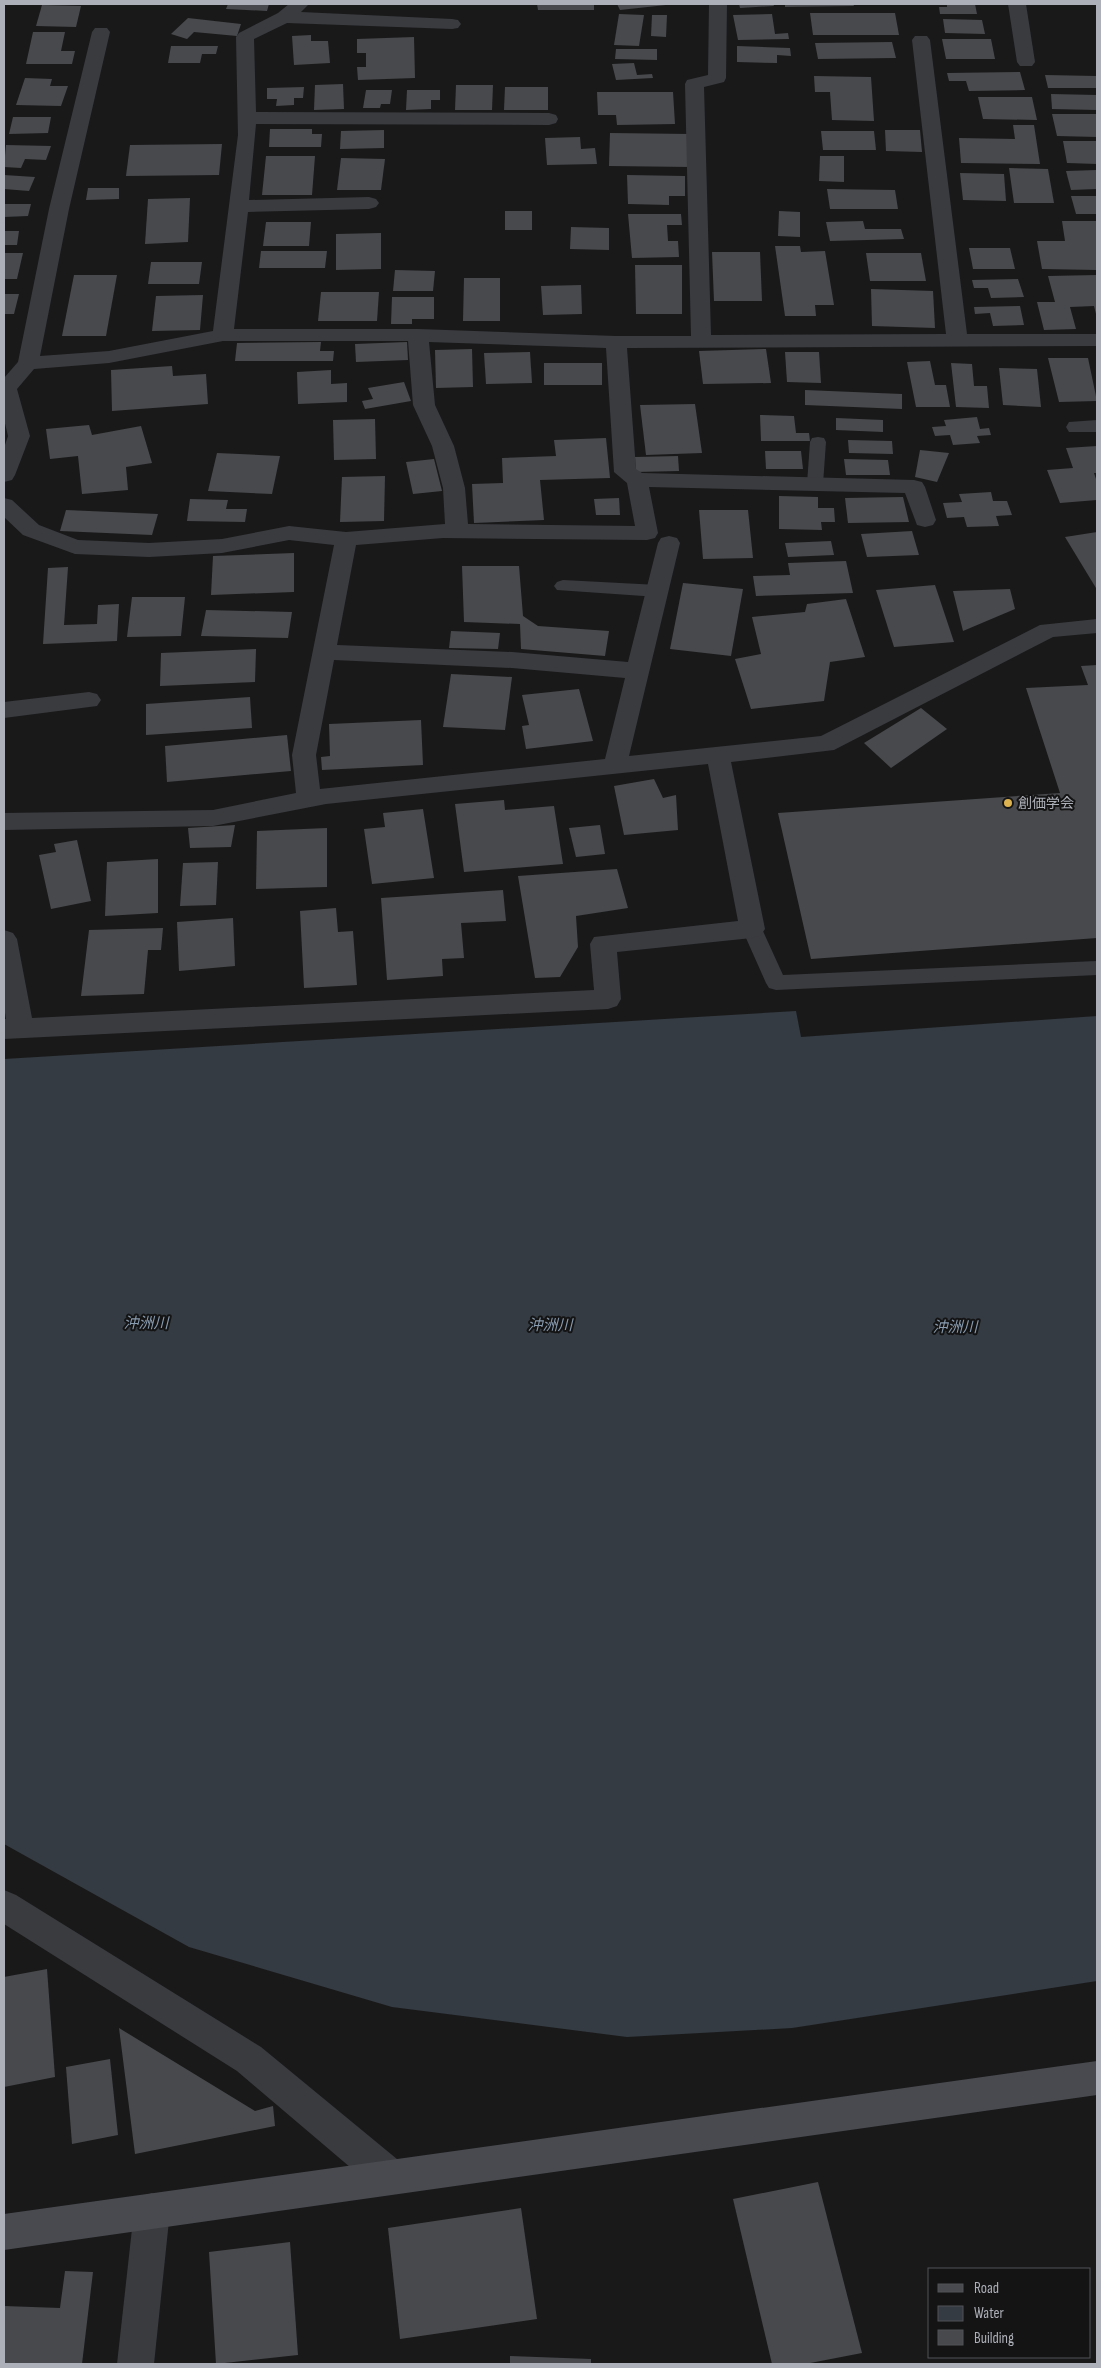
<svg xmlns="http://www.w3.org/2000/svg" width="1101" height="2368" font-family="'Sofia Sans Condensed','Noto Sans JP',sans-serif">
	<style>
		.water { fill: #343b42 }
		.building { fill: #48494c }
		.lines { fill: none; stroke-linecap: round; stroke-linejoin: round }
		.lane { fill: #3a3b3f; fill-rule: evenodd }
		.street { fill: #3a3b3f; fill-rule: evenodd }
		.secondary { fill: #484a4f; fill-rule: evenodd }
		.poi-dot { fill: #dcb250; stroke: #141415; stroke-width: 2 }
		.labels { text-anchor: middle; dominant-baseline: central; stroke-width: 4; stroke-linejoin: round; paint-order: stroke }
		.poi-label { font-size: 14px; fill: #adb0b8; stroke: #141415; text-anchor: start }
		.water-label { font-size: 15px; font-style: italic; fill: #889baf; stroke: #141415 }
	</style>
	<rect width="100%" height="100%" fill="#19191a"/>
	<!-- water -->
	<polygon class="water" points="796,1011 801,1037 1097,1016 1097,1981 792,2028 627,2037 392,2007 189,1947 4,1844 4,1059"/>
	<!-- building -->
	<g class="building">
		<polygon points="228,4 269,4 267,11 226,9"/>
		<polygon points="537,4 594,4 594,10 538,10"/>
		<polygon points="617,4 666,4 666,5 620,10"/>
		<polygon points="739,4 773,4 774,6 740,8"/>
		<polygon points="785,4 853,4 854,6 785,7"/>
		<polygon points="947,4 975,4 977,14 940,14 939,7 947,7"/>
		<polygon points="42,5 81,6 76,27 36,26"/>
		<polygon points="810,13 895,13 899,35 813,35"/>
		<polygon points="619,14 644,15 639,46 614,45"/>
		<polygon points="772,14 775,34 788,33 789,39 738,40 733,15"/>
		<polygon points="652,15 667,15 666,37 651,36"/>
		<polygon points="188,18 241,24 237,36 194,32 187,39 171,34"/>
		<polygon points="943,19 982,20 985,34 945,33"/>
		<polygon points="33,32 65,32 61,51 75,51 72,64 26,64"/>
		<polygon points="311,35 311,41 328,41 330,63 294,65 292,36"/>
		<polygon points="414,37 415,78 358,80 357,67 366,67 366,53 357,53 357,39"/>
		<polygon points="942,39 991,39 995,59 946,59"/>
		<polygon points="892,42 896,58 818,59 815,43"/>
		<polygon points="171,46 218,46 216,54 202,54 200,63 168,63"/>
		<polygon points="737,46 790,48 791,56 777,55 777,63 737,62"/>
		<polygon points="616,49 657,49 657,60 615,59"/>
		<polygon points="634,63 637,75 652,74 653,78 616,80 612,64"/>
		<polygon points="1020,72 1025,90 969,91 966,81 949,81 947,73"/>
		<polygon points="1045,75 1097,76 1097,88 1048,88"/>
		<polygon points="814,76 871,77 874,121 832,120 830,92 815,92"/>
		<polygon points="25,78 52,79 50,86 68,86 61,106 16,105"/>
		<polygon points="343,84 344,109 314,110 315,85"/>
		<polygon points="456,85 493,85 492,110 455,110"/>
		<polygon points="304,87 303,98 294,98 294,105 276,106 277,99 267,99 267,88"/>
		<polygon points="505,87 548,87 548,110 504,110"/>
		<polygon points="366,90 392,90 390,104 381,104 380,108 363,108"/>
		<polygon points="407,90 440,90 440,100 431,100 431,109 406,110"/>
		<polygon points="597,92 673,92 675,124 617,125 616,115 598,115"/>
		<polygon points="1051,94 1097,95 1097,110 1052,109"/>
		<polygon points="978,97 1032,97 1037,120 983,119"/>
		<polygon points="1052,114 1097,114 1097,137 1057,136"/>
		<polygon points="13,117 51,117 48,133 9,134"/>
		<polygon points="1013,125 1034,125 1040,164 961,163 959,138 1015,139"/>
		<polygon points="270,129 312,129 312,134 322,134 321,147 269,147"/>
		<polygon points="384,130 384,148 340,149 341,131"/>
		<polygon points="885,130 920,130 922,152 886,151"/>
		<polygon points="821,131 874,131 876,150 823,150"/>
		<polygon points="610,133 690,134 691,167 609,166"/>
		<polygon points="580,137 581,149 595,148 597,164 547,165 545,138"/>
		<polygon points="1063,141 1097,141 1097,164 1067,163"/>
		<polygon points="222,144 219,175 126,176 130,145"/>
		<polygon points="6,145 51,146 46,160 25,159 21,168 4,167"/>
		<polygon points="266,156 315,156 312,195 262,195"/>
		<polygon points="820,156 844,156 844,182 819,181"/>
		<polygon points="341,158 385,159 381,190 337,190"/>
		<polygon points="1009,168 1048,169 1054,203 1014,203"/>
		<polygon points="1097,170 1097,189 1071,190 1066,171"/>
		<polygon points="960,173 1004,174 1006,201 963,200"/>
		<polygon points="4,175 35,177 29,191 4,189"/>
		<polygon points="627,175 685,176 685,196 669,196 669,205 628,204"/>
		<polygon points="88,188 119,188 119,199 86,200"/>
		<polygon points="827,189 895,190 898,209 830,209"/>
		<polygon points="1071,196 1097,196 1097,214 1076,214"/>
		<polygon points="190,198 188,242 145,244 148,199"/>
		<polygon points="4,204 31,204 28,216 4,217"/>
		<rect x="505" y="211" width="27" height="19"/>
		<polygon points="779,211 800,212 800,237 778,236"/>
		<polygon points="628,214 681,214 682,225 667,225 668,241 678,241 679,257 632,258"/>
		<polygon points="863,221 865,229 901,229 904,239 830,241 826,222"/>
		<polygon points="1062,221 1097,221 1097,270 1042,269 1037,241 1065,241"/>
		<polygon points="266,222 311,222 309,246 263,246"/>
		<polygon points="571,227 609,228 609,250 570,249"/>
		<polygon points="4,231 19,231 17,245 4,245"/>
		<polygon points="381,233 381,269 336,270 336,234"/>
		<polygon points="775,246 800,246 801,252 825,251 834,305 815,305 816,316 785,316"/>
		<polygon points="969,248 1010,248 1015,269 973,269"/>
		<polygon points="261,251 327,251 325,268 259,268"/>
		<polygon points="712,252 760,252 762,301 714,301"/>
		<polygon points="4,253 23,253 17,279 4,279"/>
		<polygon points="866,253 921,253 926,281 870,281"/>
		<polygon points="151,262 202,262 199,284 148,284"/>
		<polygon points="635,265 682,265 682,314 636,314"/>
		<polygon points="395,270 435,271 433,291 393,291"/>
		<polygon points="74,275 117,275 106,336 62,336"/>
		<polygon points="1097,275 1097,318 1094,306 1070,307 1076,329 1044,330 1037,302 1055,302 1048,276"/>
		<polygon points="464,278 500,278 500,321 463,321"/>
		<polygon points="1018,279 1024,297 991,298 988,288 974,288 972,280"/>
		<polygon points="581,285 582,314 543,315 541,286"/>
		<polygon points="871,289 933,291 935,328 872,326"/>
		<polygon points="321,292 379,292 377,321 318,321"/>
		<polygon points="4,294 19,294 14,314 4,314"/>
		<polygon points="203,295 200,330 152,331 156,296"/>
		<polygon points="392,297 434,297 434,319 412,319 412,324 391,324"/>
		<polygon points="1020,306 1024,325 993,326 990,313 975,314 974,307"/>
		<polygon points="321,342 320,351 334,351 333,361 235,361 237,343"/>
		<polygon points="407,342 408,360 356,362 355,344"/>
		<polygon points="472,349 473,387 436,388 435,350"/>
		<polygon points="766,349 771,383 703,384 699,351"/>
		<polygon points="530,352 532,383 486,384 484,353"/>
		<polygon points="785,352 819,352 821,383 787,382"/>
		<polygon points="1048,358 1088,358 1097,401 1059,402"/>
		<polygon points="930,361 935,385 946,385 950,407 916,407 907,362"/>
		<rect x="544" y="363" width="58" height="22"/>
		<polygon points="951,363 972,364 974,386 987,386 989,408 956,407"/>
		<polygon points="172,366 173,376 206,374 208,404 112,411 111,370"/>
		<polygon points="999,368 1037,369 1041,407 1003,405"/>
		<polygon points="331,370 331,384 347,383 347,402 298,404 297,372"/>
		<polygon points="404,382 411,401 365,409 362,401 373,399 368,388"/>
		<polygon points="805,390 902,394 902,409 805,405"/>
		<polygon points="695,404 702,453 646,455 640,405"/>
		<polygon points="760,415 794,416 796,433 809,433 810,441 761,441"/>
		<polygon points="977,417 980,429 989,428 991,435 977,436 980,443 953,445 950,435 935,436 932,427 946,426 944,420"/>
		<polygon points="836,418 883,420 883,432 836,430"/>
		<polygon points="375,419 376,459 334,460 333,420"/>
		<polygon points="89,425 92,435 141,426 152,463 126,467 128,490 82,494 78,456 50,459 46,429"/>
		<polygon points="606,438 610,478 540,480 544,520 474,523 472,484 503,483 502,458 556,456 554,440"/>
		<polygon points="848,440 892,441 893,454 849,453"/>
		<polygon points="1097,446 1097,473 1094,473 1097,482 1097,500 1060,503 1047,470 1073,468 1066,448"/>
		<polygon points="920,450 949,453 937,482 915,477"/>
		<polygon points="765,451 801,451 803,469 766,469"/>
		<polygon points="217,453 280,456 272,494 208,491"/>
		<polygon points="678,456 679,471 636,472 635,457"/>
		<polygon points="434,459 442,491 413,494 406,462"/>
		<polygon points="844,459 888,460 890,475 846,475"/>
		<polygon points="385,476 384,521 340,522 342,477"/>
		<polygon points="991,492 993,501 1007,501 1012,515 996,516 999,526 967,527 964,517 947,518 943,503 962,502 959,494"/>
		<polygon points="779,496 818,497 818,508 834,508 835,522 821,522 822,530 779,529"/>
		<polygon points="903,497 909,522 848,523 845,498"/>
		<polygon points="619,498 620,515 596,515 594,499"/>
		<polygon points="190,499 228,500 226,509 247,509 245,522 187,521"/>
		<polygon points="66,510 158,514 152,535 60,531"/>
		<polygon points="699,510 748,510 753,558 703,559"/>
		<polygon points="912,531 919,555 867,557 861,534"/>
		<polygon points="1097,532 1097,587 1096,588 1065,537"/>
		<polygon points="831,541 834,555 788,557 785,543"/>
		<polygon points="294,553 294,592 211,595 213,556"/>
		<polygon points="846,561 853,593 756,596 753,576 790,575 788,563"/>
		<polygon points="462,566 519,566 523,616 538,626 609,631 605,656 521,649 520,624 464,622"/>
		<polygon points="68,567 64,625 97,624 98,605 119,604 117,641 43,644 48,568"/>
		<polygon points="683,583 743,589 731,656 670,649"/>
		<polygon points="935,585 954,642 894,647 876,590"/>
		<polygon points="1010,589 1015,609 963,631 953,591"/>
		<polygon points="132,597 185,597 181,636 127,637"/>
		<polygon points="846,599 865,657 830,662 824,701 751,709 735,659 761,654 752,617 805,612 807,604"/>
		<polygon points="206,610 292,612 288,638 201,636"/>
		<polygon points="451,631 500,633 498,649 449,648"/>
		<polygon points="256,649 255,682 160,686 161,653"/>
		<polygon points="1097,665 1097,938 811,959 778,813 1060,793 1026,688 1088,685 1081,666"/>
		<polygon points="451,674 512,677 505,730 443,727"/>
		<polygon points="579,689 593,741 526,749 522,726 529,725 522,695"/>
		<polygon points="250,697 252,728 146,735 146,704"/>
		<polygon points="921,708 947,729 891,768 864,743"/>
		<polygon points="421,720 423,765 322,770 321,757 330,756 329,724"/>
		<polygon points="287,735 291,771 167,782 165,746"/>
		<polygon points="654,779 663,798 676,795 678,830 624,835 614,786"/>
		<polygon points="504,800 505,810 554,806 563,864 464,872 455,804"/>
		<polygon points="423,809 434,878 372,884 364,829 385,827 383,813"/>
		<polygon points="235,825 231,847 190,848 188,828"/>
		<polygon points="600,825 605,854 576,857 569,828"/>
		<polygon points="327,828 327,887 256,889 257,831"/>
		<polygon points="77,840 91,901 51,909 39,855 56,852 54,844"/>
		<polygon points="158,859 158,913 105,916 107,862"/>
		<polygon points="218,862 216,905 180,906 183,863"/>
		<polygon points="617,869 628,908 576,916 578,947 560,977 535,978 518,876"/>
		<polygon points="503,890 506,921 461,923 464,958 442,959 443,976 387,980 381,898"/>
		<polygon points="336,908 338,932 353,931 357,985 304,988 300,911"/>
		<polygon points="233,918 235,966 179,971 177,922"/>
		<polygon points="163,928 161,950 148,950 144,994 81,996 89,930"/>
		<polygon points="47,1969 55,2077 4,2087 4,1977"/>
		<polygon points="119,2028 255,2111 273,2106 275,2126 135,2154"/>
		<polygon points="110,2059 118,2135 72,2144 66,2067"/>
		<polygon points="818,2182 862,2353 805,2364 772,2364 733,2199"/>
		<polygon points="521,2208 537,2319 400,2339 388,2228"/>
		<polygon points="290,2242 298,2355 216,2364 209,2252"/>
		<polygon points="65,2271 93,2272 82,2364 4,2364 4,2306 60,2308"/>
		<polygon points="510,2356 591,2359 591,2364 510,2364"/>
	</g>
	<g class="lines">
		<!-- lane -->
		<g class="lane">
			<polygon points="818,437 824,438 826,442 823,484 821,488 809,488 807,484 810,442 812,438"/>
			<polygon points="563,580 658,585 664,587 667,591 664,595 658,597 557,590 554,586 557,582"/>
			<polygon points="752,922 759,924 762,929 783,975 1097,961 1097,975 776,990 769,988 766,983 742,929 745,924"/>
		</g>
		<!-- street -->
		<g class="street">
			<path d="M 289,4 L 309,4 L 301,12 L 452,19 L 458,20 L 461,24 L 458,28 L 452,29 L 287,23 L 254,39 L 256,112 L 549,113 L 556,115 L 558,119 L 556,123 L 549,125 L 256,124 L 249,200 L 369,197 L 376,199 L 379,203 L 376,207 L 369,209 L 248,212 L 234,329 L 418,329 L 616,336 L 691,336 L 685,84 L 687,80 L 708,75 L 709,4 L 727,4 L 726,78 L 724,82 L 704,87 L 711,335 L 946,334 L 912,40 L 915,36 L 927,36 L 930,40 L 967,334 L 1097,334 L 1097,346 L 627,348 L 636,469 L 642,473 L 914,480 L 922,482 L 925,487 L 936,520 L 933,525 L 925,527 L 917,525 L 905,493 L 649,487 L 658,533 L 655,538 L 647,540 L 443,538 L 356,545 L 337,645 L 512,652 L 628,662 L 658,543 L 661,538 L 669,536 L 677,538 L 680,543 L 629,756 L 821,736 L 1040,625 L 1097,619 L 1097,633 L 1053,637 L 834,750 L 731,762 L 765,929 L 761,935 L 752,938 L 617,952 L 621,999 L 617,1006 L 608,1009 L 4,1039 L 4,1019 L 6,1019 L 4,1006 L 4,930 L 13,933 L 17,939 L 32,1018 L 594,990 L 590,944 L 594,937 L 738,921 L 708,764 L 326,804 L 213,826 L 4,830 L 4,813 L 213,810 L 296,793 L 292,755 L 334,545 L 289,540 L 222,553 L 149,557 L 75,554 L 23,535 L 4,517 L 4,498 L 12,500 L 39,525 L 78,540 L 149,543 L 222,539 L 289,526 L 346,532 L 445,524 L 443,488 L 432,446 L 413,405 L 408,341 L 223,341 L 109,363 L 34,369 L 17,389 L 30,436 L 15,475 L 12,480 L 4,482 L 4,448 L 8,436 L 4,419 L 4,378 L 18,362 L 49,209 L 92,32 L 95,28 L 107,28 L 110,32 L 69,209 L 40,356 L 109,351 L 213,331 L 238,135 L 236,37 L 239,33 L 278,13 ZM 429,342 L 606,348 L 614,472 L 627,483 L 635,526 L 468,524 L 465,488 L 454,446 L 435,405 ZM 334,660 L 512,668 L 625,678 L 605,759 L 320,789 L 316,755 Z"/>
			<polygon points="1008,4 1026,4 1035,62 1032,66 1020,66 1017,62"/>
			<polygon points="1097,420 1097,432 1069,432 1066,427 1069,422"/>
			<polygon points="89,692 97,694 101,700 97,706 4,718 4,702"/>
			<polygon points="4,1890 16,1895 261,2047 403,2164 408,2177 403,2190 390,2195 377,2190 237,2071 4,1924"/>
			<polygon points="152,2193 165,2198 170,2211 154,2364 117,2364 134,2211 139,2198"/>
		</g>
		<!-- secondary -->
		<polygon class="secondary" points="1097,2061 1097,2095 4,2250 4,2214"/>
	</g>
	<!-- markers -->
	<circle class="poi-dot" cx="1008" cy="803" r="5"/>
	<g class="labels">
		<!-- poi labels -->
		<g class="poi-label">
			<text x="1018" y="803">創価学会</text>
		</g>
		<!-- water labels -->
		<g class="water-label">
			<text x="146" y="1323">沖洲川</text>
			<text x="550" y="1325">沖洲川</text>
			<text x="955" y="1327">沖洲川</text>
		</g>
	</g>
	<!-- border -->
	<rect width="1101" height="2368" fill="none" stroke="#adb0b8" stroke-width="10"/>
	<!-- legend -->
	<rect x="928" y="2268" width="162" height="90" fill="#141415" stroke="#515256"/>
	<rect x="938" y="2284" width="25" height="8" fill="#484a4f" stroke="#515256"/>
	<text x="974" y="2293" font-size="15" fill="#adb0b8">Road</text>
	<rect x="938" y="2306" width="25" height="15" fill="#343b42" stroke="#515256"/>
	<text x="974" y="2318" font-size="15" fill="#adb0b8">Water</text>
	<rect x="938" y="2330" width="25" height="15" fill="#48494c" stroke="#515256"/>
	<text x="974" y="2343" font-size="15" fill="#adb0b8">Building</text>
</svg>
